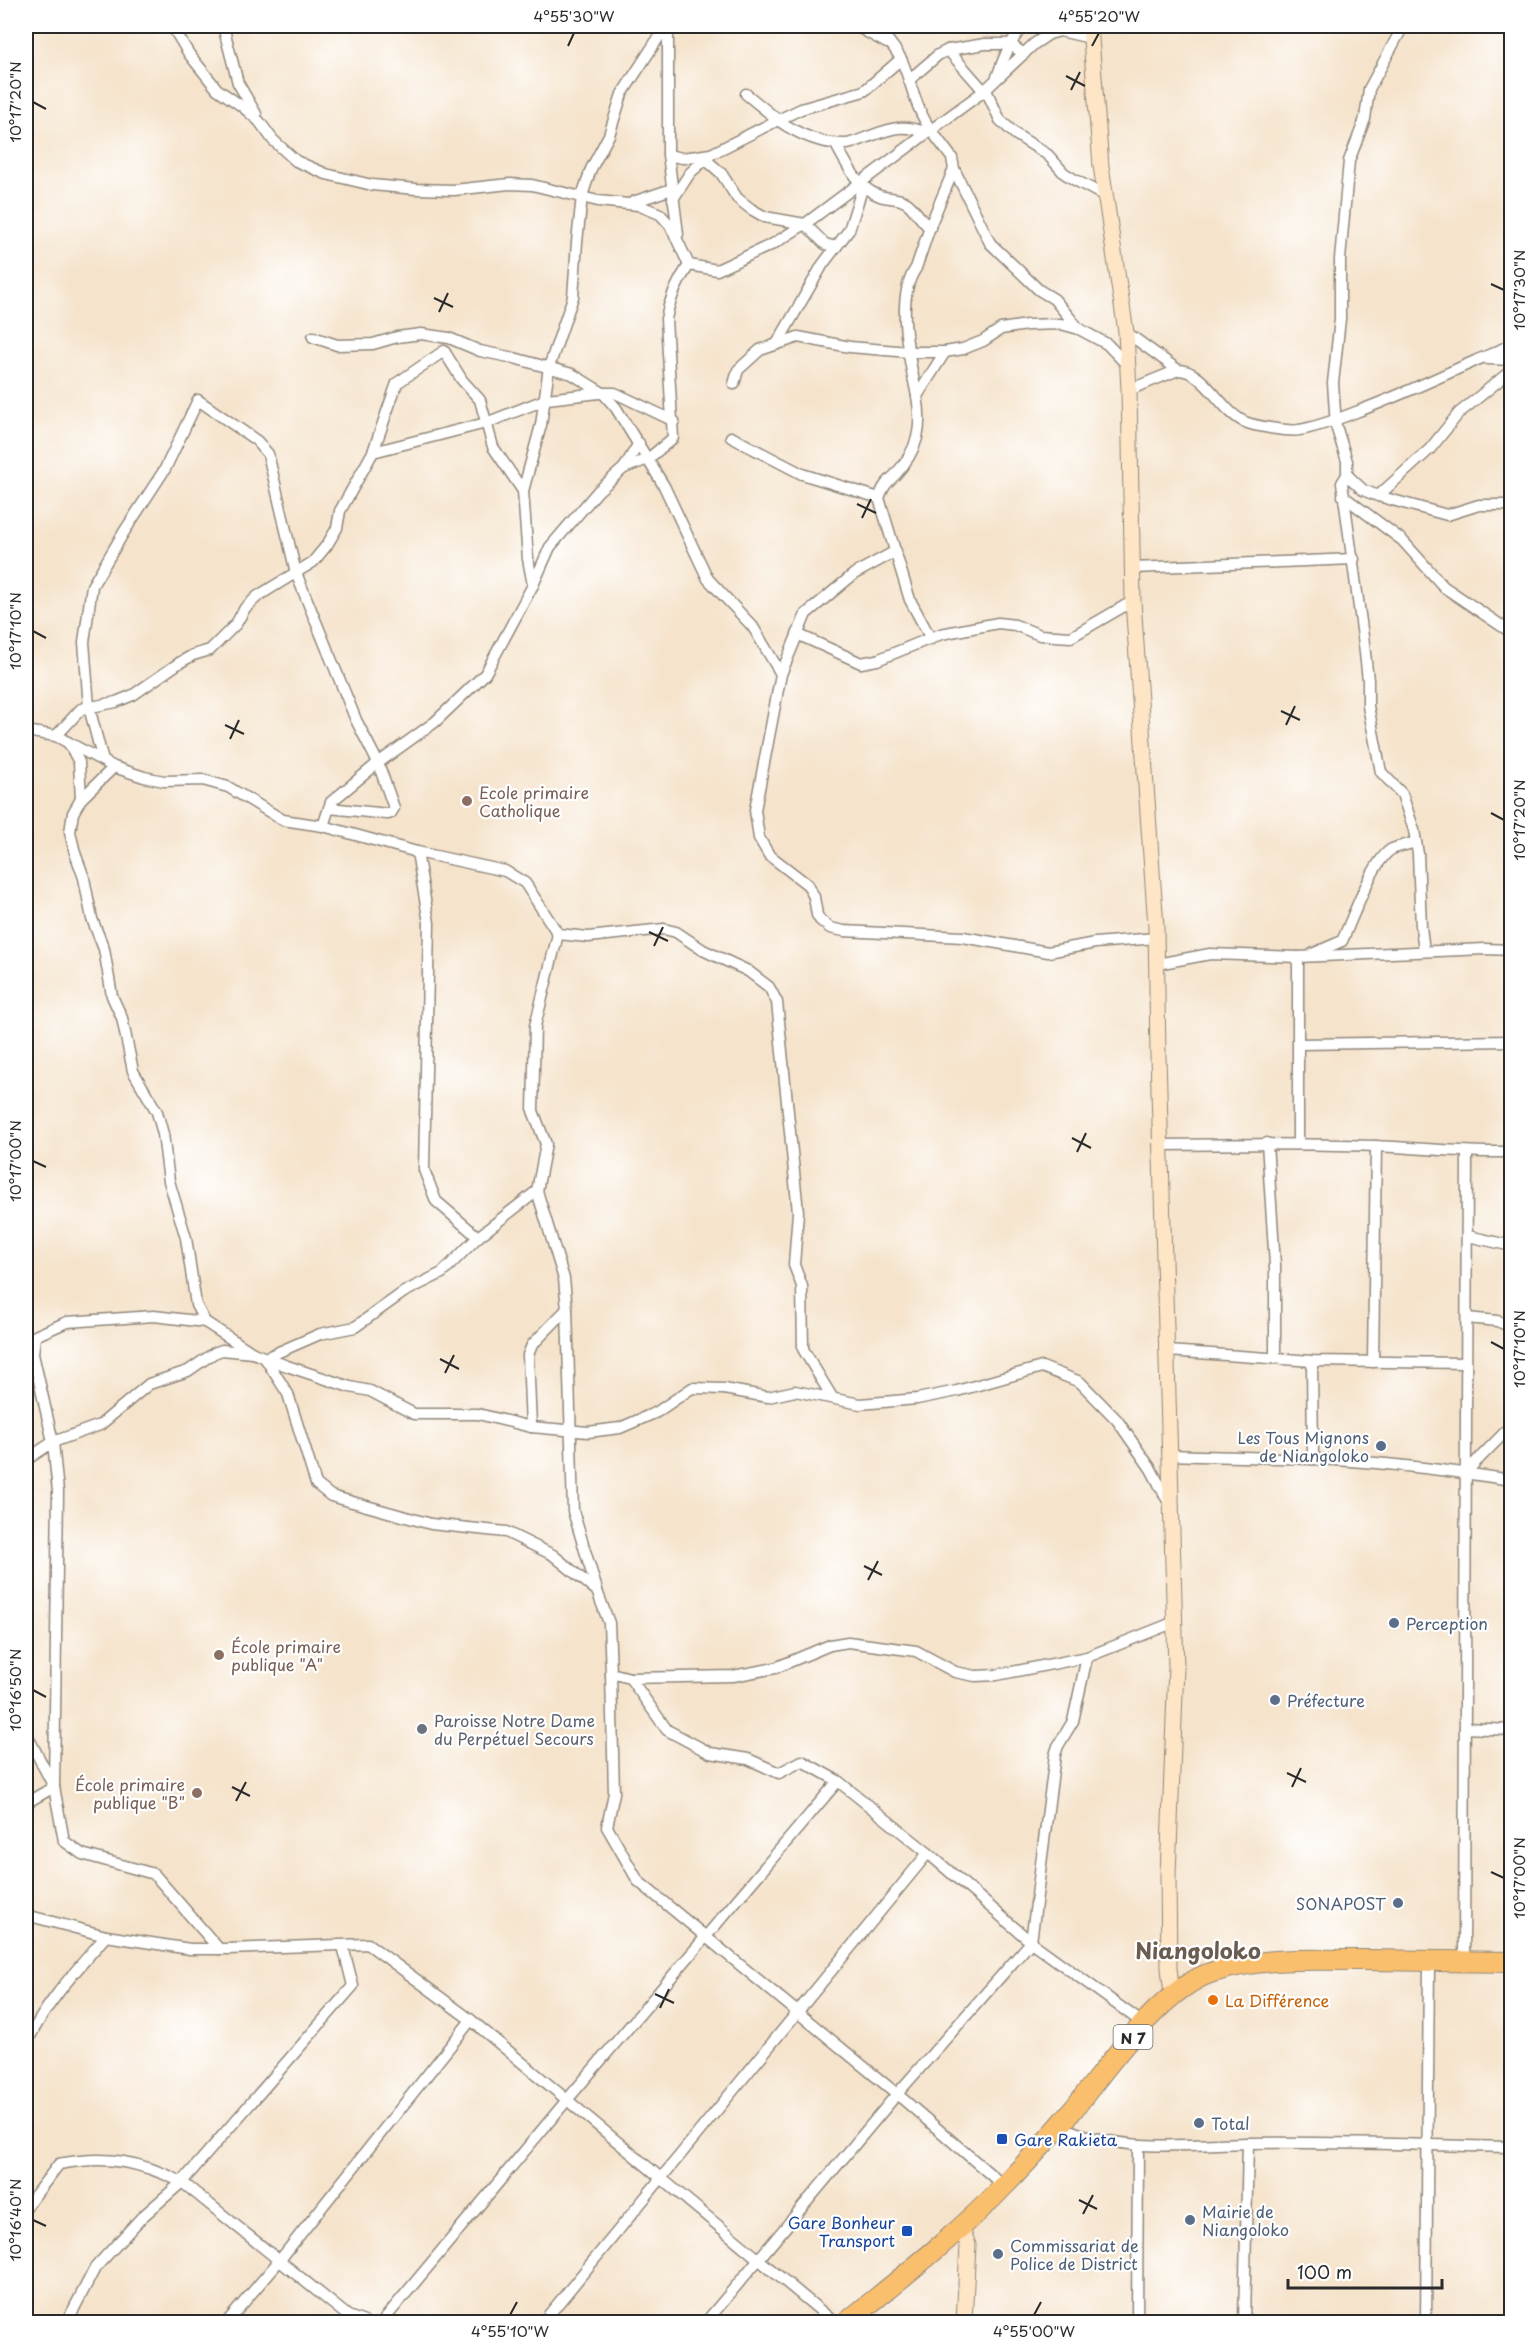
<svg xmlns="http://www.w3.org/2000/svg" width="1537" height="2348" font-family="'Playpen Sans',sans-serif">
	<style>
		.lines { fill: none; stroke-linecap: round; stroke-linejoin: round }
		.street-casing { stroke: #90877b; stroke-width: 13 }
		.secondary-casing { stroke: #90877b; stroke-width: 17 }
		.highway-casing { stroke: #90877b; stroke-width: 22 }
		.street { stroke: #fff; stroke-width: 10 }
		.secondary { stroke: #fde5c5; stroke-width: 15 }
		.highway { stroke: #f9bf6d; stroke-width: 20 }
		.ticks { fill: none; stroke: #2b2b2b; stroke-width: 2 }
		.education-dot { fill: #8d6e63; stroke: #fff; stroke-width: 2 }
		.service-dot { fill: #5c6f8a; stroke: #fff; stroke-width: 2 }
		.worship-dot { fill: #6b7280; stroke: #fff; stroke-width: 2 }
		.food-dot { fill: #e8710a; stroke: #fff; stroke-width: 2 }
		.transit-dot { fill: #1a4fb4; stroke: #fff; stroke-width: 2 }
		.labels { text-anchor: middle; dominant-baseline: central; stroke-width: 4.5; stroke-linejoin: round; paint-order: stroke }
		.shield { fill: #fff; stroke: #6b6b6b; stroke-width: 1.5 }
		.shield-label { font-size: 15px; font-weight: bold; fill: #2b2b2b }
		.education-label { font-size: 16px; fill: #785e54; stroke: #fff; text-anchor: start }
		.service-label { font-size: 16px; fill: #4e5e75; stroke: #fff; text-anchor: start }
		.worship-label { font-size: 16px; fill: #5b616d; stroke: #fff; text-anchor: start }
		.food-label { font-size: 16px; fill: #c56008; stroke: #fff; text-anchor: start }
		.transit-label { font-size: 16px; fill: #164399; stroke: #fff; text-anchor: start }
		.district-label { font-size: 22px; font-weight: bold; fill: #6a5d50; stroke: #fff }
		.neatline { fill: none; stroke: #2b2b2b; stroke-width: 2 }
		.ticks-label { font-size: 15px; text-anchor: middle; fill: #2b2b2b }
	</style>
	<rect width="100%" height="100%" fill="#fff"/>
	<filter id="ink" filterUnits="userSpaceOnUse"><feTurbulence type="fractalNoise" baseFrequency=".0167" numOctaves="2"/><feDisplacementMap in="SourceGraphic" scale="12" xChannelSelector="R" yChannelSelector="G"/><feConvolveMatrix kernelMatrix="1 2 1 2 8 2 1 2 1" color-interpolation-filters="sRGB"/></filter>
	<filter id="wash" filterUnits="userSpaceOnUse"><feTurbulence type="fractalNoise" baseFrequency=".008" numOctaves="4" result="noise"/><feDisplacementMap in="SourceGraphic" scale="24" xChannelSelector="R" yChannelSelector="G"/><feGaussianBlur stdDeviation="1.35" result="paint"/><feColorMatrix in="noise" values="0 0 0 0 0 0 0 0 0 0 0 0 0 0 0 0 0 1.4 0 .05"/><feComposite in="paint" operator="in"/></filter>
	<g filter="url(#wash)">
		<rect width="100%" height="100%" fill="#f5e3cb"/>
	</g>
	<g filter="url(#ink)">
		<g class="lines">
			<!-- street casing -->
			<g class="street-casing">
				<g id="street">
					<path d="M 172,26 L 189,54 L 217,89 L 243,107 L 259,121 L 273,140 L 296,161 L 326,174 L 372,185 L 416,189 L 454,190 L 509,184 L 532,185 L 598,201 L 638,205 L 660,214 L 670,225 L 689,265 C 678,281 669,300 666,319 L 673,438 L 648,459 L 624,468"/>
					<polyline points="223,26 238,83 256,114"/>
					<polyline points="668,26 668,154 678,234"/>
					<polyline points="856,26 887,43"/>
					<path d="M 879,26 C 885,39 896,48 902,61 C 912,84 916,110 931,130 L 984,91 L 1034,44 L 1049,34 L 1060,31 L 1091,38"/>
					<polyline points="1400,26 1401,30 1369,89 1365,119 1349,161 1340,259 1340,319 1333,383 1336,426 1347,461 1347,475 1342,483 1364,644 1368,680 1368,706 1381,772 1402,794 1414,830 1418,854 1421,927 1424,951"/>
					<polyline points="948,50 985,44 1010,44 1024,54"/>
					<path d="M 997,77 C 1004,58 1010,40 1024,26"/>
					<polyline points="909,80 938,55 948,50 984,91"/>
					<polyline points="986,90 1000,120 1015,134 1048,155 1064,173 1075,180 1105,196"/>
					<polyline points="746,94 778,120 801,109 864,91 901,59"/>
					<path d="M 835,143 C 846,163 857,188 880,196 C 889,199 899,197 907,203 C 916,210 921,221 930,228"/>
					<polyline points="668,155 682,158 711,154"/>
					<polyline points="705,159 721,173 737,198 751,209 765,217 805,224 825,244 836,247"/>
					<path d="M 673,199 L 690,173 L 711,154 L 778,120 C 797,134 823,145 847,144 C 853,143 860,140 865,138 C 890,129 901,123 927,133 L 931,130 L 952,158 L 954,169"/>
					<polyline points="633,202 672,189"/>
					<polyline points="689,265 717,270 773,244 805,224 927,133"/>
					<path d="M 1126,332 L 1178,370 C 1205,370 1220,411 1245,422 C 1254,426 1289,432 1299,430 C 1318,427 1338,419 1356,412 C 1397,397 1435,379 1475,361 C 1488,355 1499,352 1512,343"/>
					<polyline points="313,337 337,345 373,344 397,337 421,334 449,338 480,351 514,358 572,374 603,393 616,408 664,486 708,579 753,627 781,674"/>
					<polyline points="778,342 823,264 849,230 863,186"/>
					<polyline points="1488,359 1512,360"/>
					<polyline points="734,384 738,370 760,350 798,337 850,347 909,352 945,352 963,349 983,341 1001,329 1027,325 1061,324 1079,329 1107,344 1128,366"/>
					<polyline points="1129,390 1178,370"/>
					<path d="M 917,396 C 910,361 894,299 916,268 L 932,221 L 954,169 L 990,243 L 1039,290 L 1054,299 L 1079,329"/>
					<polyline points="731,437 802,474 879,498"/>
					<polyline points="373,452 486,423 547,399 599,393 615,393 674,421"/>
					<polyline points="1347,475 1363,490 1378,496 1447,515 1479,505 1512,505"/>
					<polyline points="523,491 541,425 549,367 573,297 577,242 582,196 591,169 609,135 622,94 666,26"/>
					<polyline points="1343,496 1402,540 1444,587 1512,633"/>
					<polyline points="1378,496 1430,449 1459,413 1512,370"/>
					<polyline points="896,551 854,574 806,614 781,674 755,810 759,838 769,855 808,885 814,897 817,915 820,920 830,928 844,931 963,937 1048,952 1095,943 1156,938"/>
					<polyline points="1133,568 1354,559"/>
					<polyline points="797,634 861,663 877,660 941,634 998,623 1015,625 1040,635 1071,637 1133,601"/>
					<path d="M 931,639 L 910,600 L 879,498 C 884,485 886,484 895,475 C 918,450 923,428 917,396 L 945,352"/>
					<polyline points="26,731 56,736 114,767 144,777 164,781 203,780 217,784 228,787 283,820 323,826 417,852 505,871 525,883 558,934 535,1026 533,1111 546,1144 537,1191 564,1279 567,1309 573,1511 597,1590"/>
					<polyline points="56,736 81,709 116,702 133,695 179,663 193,655 210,650 236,624 245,608 258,596 313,562 327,545 337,528 340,511 373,452 397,383 444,351 462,380 480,400 493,447 523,491 528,559 533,585"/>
					<polyline points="68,742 79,762 81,799"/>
					<polyline points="103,761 89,707 84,642 92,586 124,532 165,469 198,400 257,441 268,454 296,573 356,720 378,763 394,808 391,813 388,814 329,808"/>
					<polyline points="114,767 81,799 73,813 70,832 75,853 84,878 92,919 104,949 112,996 122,1018 133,1071 157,1112 163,1134 169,1181 186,1238 196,1305 205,1322"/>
					<polyline points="323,826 331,802 378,763 435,722 485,674 533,585 550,547 598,491 624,468 639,443"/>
					<polyline points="417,852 429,923 424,1170 436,1201 478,1237"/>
					<polyline points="558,934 588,937 664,929 676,932 703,950 748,971 769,987 777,1002 798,1212 794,1265 802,1286 803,1349 832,1397"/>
					<path d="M 1312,954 L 1342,941 C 1352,920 1373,859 1392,849 C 1399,846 1408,845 1415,842"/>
					<polyline points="1298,957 1298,1144"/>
					<polyline points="1157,964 1210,954 1298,957 1485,949 1512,950"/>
					<polyline points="1299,1044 1512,1041"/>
					<polyline points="1267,1143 1275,1265 1275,1358"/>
					<path d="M 1161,1145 C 1232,1144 1303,1143 1375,1146 C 1421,1148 1465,1153 1512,1152"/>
					<polyline points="537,1191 478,1237 442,1273 404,1292 355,1327 320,1334 265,1358 288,1394 316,1484 331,1496 431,1524 506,1532 553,1555 597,1591 609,1623 611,1673 614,1793 607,1827 638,1881 897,2094 1004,2186"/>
					<polyline points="1468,1236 1512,1246"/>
					<polyline points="1467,1318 1497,1321 1512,1327"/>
					<polyline points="1168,1351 1312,1361 1466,1363"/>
					<polyline points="1312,1361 1313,1459"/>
					<polyline points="1373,1362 1376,1146"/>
					<polyline points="531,1427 528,1355 532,1345 567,1309"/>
					<path d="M 1171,1455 C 1218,1457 1265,1457 1312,1459 C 1379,1461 1446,1470 1512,1480"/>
					<polyline points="26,1460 53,1442 100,1425 149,1384 188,1371 214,1353 222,1350 253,1353"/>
					<polyline points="1465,1473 1512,1425"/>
					<polyline points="611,1673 630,1678 733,1676 775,1668 830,1645 848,1642 916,1651 955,1672 975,1676 997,1675 1087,1657 1175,1622"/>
					<polyline points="630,1678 667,1730 710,1753 748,1759 779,1773 802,1761 838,1781 928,1853 1031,1942 1144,2024"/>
					<polyline points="1465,1728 1512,1730"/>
					<polyline points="26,1733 54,1787 64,1841 82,1854 154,1874 219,1949"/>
					<polyline points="26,1803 54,1787 58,1492 53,1442 33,1354 35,1336 67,1322 154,1316 205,1322 253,1353 287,1366 350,1387 370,1391 414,1414 478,1414 531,1427 588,1432 620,1428 657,1412 692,1388 724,1389 768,1397 795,1391 860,1404 917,1399 957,1391 1042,1367 1080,1382 1117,1420 1151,1469 1170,1505"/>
					<polyline points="26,1915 106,1936 190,1949 227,1949 368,1944 471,2020 834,2322"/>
					<polyline points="1464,1961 1467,1153"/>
					<path d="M 26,2046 C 41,2008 79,1967 106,1936"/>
					<path d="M 1060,2126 C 1120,2154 1184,2144 1248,2143 C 1336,2142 1424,2145 1512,2147"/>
					<path d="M 26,2207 L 59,2164 C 107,2155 139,2161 182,2182 L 348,2316 L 364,2322"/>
					<polyline points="67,2322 95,2268 142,2217 182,2182 353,1986 343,1946"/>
					<polyline points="227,2322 279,2261 471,2020"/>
					<polyline points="382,2322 567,2100 838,1781"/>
					<polyline points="543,2322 928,1853"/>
					<polyline points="706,2322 897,2094 1031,1942 1055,1755 1058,1746 1073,1721 1087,1657"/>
					<polyline points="1137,2322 1138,2146"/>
					<polyline points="1244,2322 1248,2143"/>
					<polyline points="1426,2322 1429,1961"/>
				</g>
			</g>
			<!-- secondary casing -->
			<g class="secondary-casing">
				<g id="secondary">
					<polyline points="1090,26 1101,166 1126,332 1129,390 1133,601 1156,927 1158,1056 1176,1667 1168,1875 1169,1968 1172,1994"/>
					<polyline points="958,2229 965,2237 968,2245 964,2322"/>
				</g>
			</g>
			<!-- highway casing -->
			<g class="highway-casing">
				<path id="highway" d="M 847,2322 C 901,2278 957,2235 1005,2185 C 1028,2161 1051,2137 1072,2111 C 1106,2069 1161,1988 1213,1972 C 1260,1957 1312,1960 1361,1960 C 1411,1961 1461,1961 1512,1962"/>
			</g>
			<!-- street -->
			<use href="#street" class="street"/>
			<!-- secondary -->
			<use href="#secondary" class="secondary"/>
			<!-- highway -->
			<use href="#highway" class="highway"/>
		</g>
	</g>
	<!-- ticks -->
	<path class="ticks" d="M 568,46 L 574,33M 1092,46 L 1099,33M 1066,76 L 1085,86M 1071,90 L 1080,72M 33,102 L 46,109M 1491,284 L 1504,290M 434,298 L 453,307M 439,312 L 448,293M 857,504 L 876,513M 862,518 L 871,499M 33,631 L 46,638M 1281,711 L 1300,720M 225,725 L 244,734M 1286,725 L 1295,706M 230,739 L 239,720M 1491,813 L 1504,820M 649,932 L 668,941M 654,946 L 663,927M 1072,1138 L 1091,1148M 1077,1152 L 1086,1133M 33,1161 L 46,1167M 1491,1342 L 1504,1349M 440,1359 L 459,1369M 445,1373 L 454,1355M 864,1566 L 882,1575M 868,1580 L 878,1561M 33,1690 L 46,1697M 1287,1773 L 1306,1782M 232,1787 L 250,1796M 1292,1787 L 1301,1768M 236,1801 L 246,1782M 1491,1872 L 1504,1878M 655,1994 L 674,2003M 660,2008 L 669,1989M 1079,2200 L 1097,2209M 1083,2214 L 1093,2195M 33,2220 L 46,2226M 510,2315 L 517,2302M 1034,2315 L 1041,2302"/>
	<!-- markers -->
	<g class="education-dot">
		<circle cx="467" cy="801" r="6"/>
		<circle cx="219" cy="1655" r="6"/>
		<circle cx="197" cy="1793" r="6"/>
	</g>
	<g class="service-dot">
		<circle cx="1381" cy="1446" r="6"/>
		<circle cx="1394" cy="1623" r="6"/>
		<circle cx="1275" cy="1700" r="6"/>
		<circle cx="1398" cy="1903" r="6"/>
		<circle cx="1199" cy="2123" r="6"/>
		<circle cx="1190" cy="2220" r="6"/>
		<circle cx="998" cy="2254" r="6"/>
	</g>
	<circle class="worship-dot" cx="422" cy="1729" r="6"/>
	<circle class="food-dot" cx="1213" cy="2000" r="6"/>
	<g class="transit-dot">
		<rect x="996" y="2133" width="12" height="12" rx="3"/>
		<rect x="901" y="2225" width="12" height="12" rx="3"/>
	</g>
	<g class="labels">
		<!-- shield labels -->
		<rect class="shield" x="1113.5" y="2025" width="39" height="24" rx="4.5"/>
		<g class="shield-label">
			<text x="1133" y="2037">N 7</text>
		</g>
		<!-- education labels -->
		<g class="education-label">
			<text x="479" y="792">Ecole primaire<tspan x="479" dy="18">Catholique</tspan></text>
			<text x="231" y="1646">École primaire<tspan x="231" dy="18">publique "A"</tspan></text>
			<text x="185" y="1784" text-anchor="end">École primaire<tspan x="185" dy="18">publique "B"</tspan></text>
		</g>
		<!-- service labels -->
		<g class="service-label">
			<text x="1369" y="1437" text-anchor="end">Les Tous Mignons<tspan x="1369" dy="18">de Niangoloko</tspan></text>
			<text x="1406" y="1623">Perception</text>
			<text x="1287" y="1700">Préfecture</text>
			<text x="1386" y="1903" text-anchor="end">SONAPOST</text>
			<text x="1211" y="2123">Total</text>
			<text x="1202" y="2211">Mairie de<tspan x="1202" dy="18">Niangoloko</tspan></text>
			<text x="1010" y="2245">Commissariat de<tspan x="1010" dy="18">Police de District</tspan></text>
		</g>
		<!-- worship labels -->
		<g class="worship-label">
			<text x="434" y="1720">Paroisse Notre Dame<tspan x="434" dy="18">du Perpétuel Secours</tspan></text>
		</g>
		<!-- food labels -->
		<g class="food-label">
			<text x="1225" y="2000">La Différence</text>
		</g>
		<!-- transit labels -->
		<g class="transit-label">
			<text x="1014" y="2139">Gare Rakieta</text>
			<text x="895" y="2222" text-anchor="end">Gare Bonheur<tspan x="895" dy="18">Transport</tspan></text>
		</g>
		<!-- district labels -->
		<g class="district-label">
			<text x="1198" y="1949">Niangoloko</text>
		</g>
	</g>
	<!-- margin -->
	<rect width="1537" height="2348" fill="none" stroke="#fff" stroke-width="66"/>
	<!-- scale -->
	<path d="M1288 2279v9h154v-9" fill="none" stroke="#2b2b2b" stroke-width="3"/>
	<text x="1297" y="2279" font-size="18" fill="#2b2b2b" stroke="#ffffff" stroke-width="4.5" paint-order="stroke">100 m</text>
	<rect x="33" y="33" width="1471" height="2282" class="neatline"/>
	<g class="ticks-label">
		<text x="574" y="22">4°55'30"W</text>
		<text x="1099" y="22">4°55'20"W</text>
		<text transform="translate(16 102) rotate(-90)" y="5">10°17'20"N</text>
		<text transform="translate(1520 290) rotate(-90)" y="5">10°17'30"N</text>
		<text transform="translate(16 631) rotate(-90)" y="5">10°17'10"N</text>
		<text transform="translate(1520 820) rotate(-90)" y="5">10°17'20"N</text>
		<text transform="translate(16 1161) rotate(-90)" y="5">10°17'00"N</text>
		<text transform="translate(1520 1349) rotate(-90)" y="5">10°17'10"N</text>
		<text transform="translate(16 1690) rotate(-90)" y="5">10°16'50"N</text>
		<text transform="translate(1520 1878) rotate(-90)" y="5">10°17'00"N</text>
		<text transform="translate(16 2220) rotate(-90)" y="5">10°16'40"N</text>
		<text x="510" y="2337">4°55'10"W</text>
		<text x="1034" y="2337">4°55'00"W</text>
	</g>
</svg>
